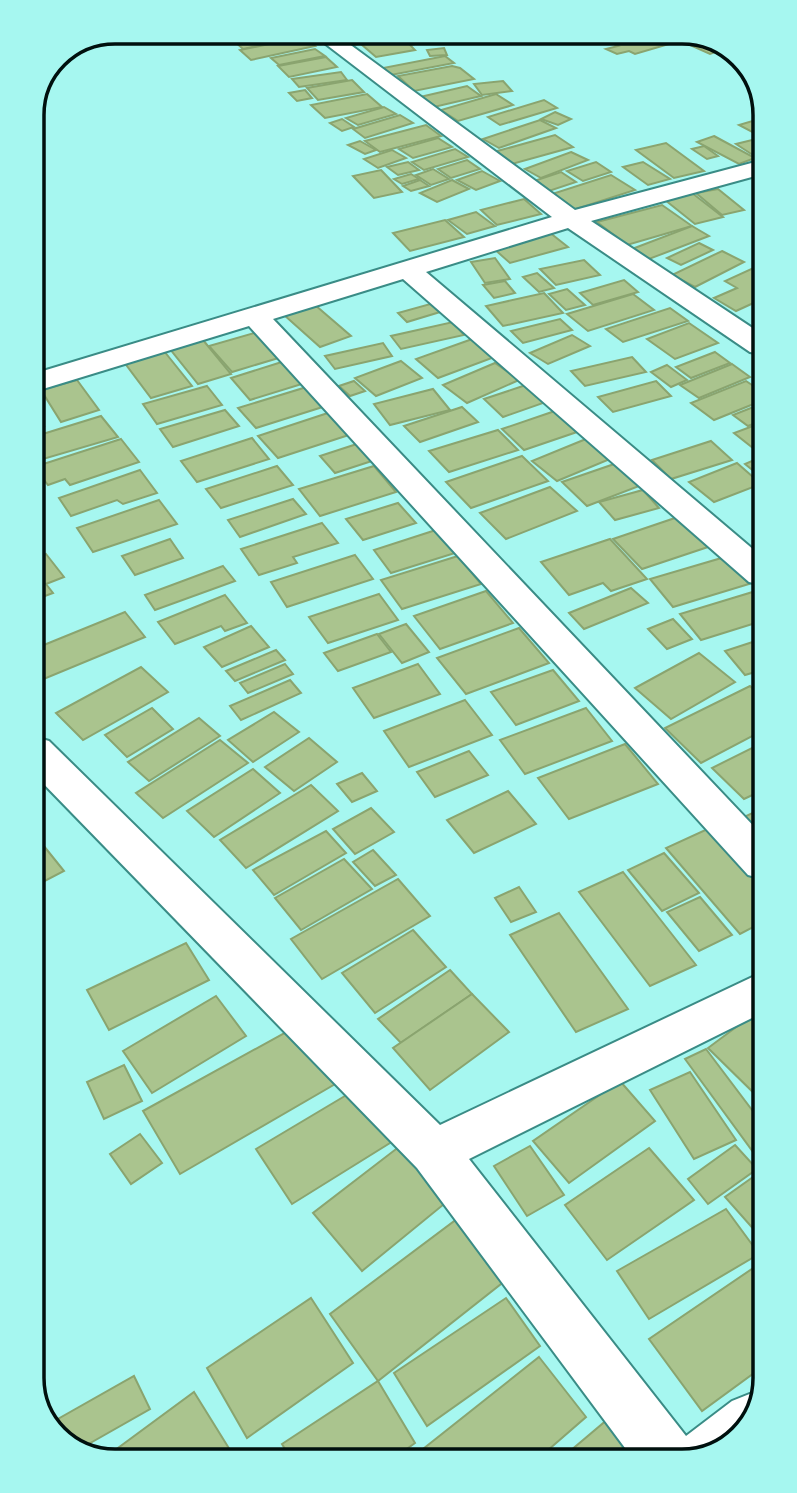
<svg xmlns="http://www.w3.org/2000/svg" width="797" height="1493" font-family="'Playfair Display',serif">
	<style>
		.building { fill: #aac48e; stroke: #8aa46f; stroke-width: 2 }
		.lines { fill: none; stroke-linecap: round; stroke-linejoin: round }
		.minor-casing { stroke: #3a8c86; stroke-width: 4 }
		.minor { fill: #fff; fill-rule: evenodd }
		.rim { fill: none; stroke: #00100e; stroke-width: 3.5 }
	</style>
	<rect width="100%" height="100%" fill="#a6f7f0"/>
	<!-- building -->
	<g class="building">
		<polygon points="229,32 267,32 236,38"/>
		<polygon points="275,32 288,32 296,38 243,49 233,40"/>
		<polygon points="327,32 376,32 336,40"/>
		<polygon points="385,32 395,32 400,35 354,45 347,39"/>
		<polygon points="613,32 686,32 696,36 635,54 629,51 617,54 606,49 618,46 598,36"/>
		<polygon points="422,33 432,41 410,45 415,50 376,57 361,44"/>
		<polygon points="303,37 315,46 251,60 240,50"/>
		<polygon points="710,40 729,47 710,54 692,46"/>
		<polygon points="444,48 447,55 430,56 427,50"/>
		<polygon points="315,49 325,56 279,65 271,58"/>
		<polygon points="445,56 454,63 391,75 383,68"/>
		<polygon points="326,57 337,67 289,77 278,66"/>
		<polygon points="452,66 460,68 474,79 414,91 398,76"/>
		<polygon points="341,72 347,80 299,87 292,79"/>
		<polygon points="352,80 364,92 318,100 307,88"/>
		<polygon points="503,81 512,91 482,95 474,84"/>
		<polygon points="467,86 481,96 434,107 420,97"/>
		<polygon points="305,90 312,98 297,101 289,93"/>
		<polygon points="367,94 382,107 325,118 311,105"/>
		<polygon points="496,94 513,105 458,121 441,110"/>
		<polygon points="544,100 557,108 500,125 488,117"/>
		<polygon points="384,107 396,114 358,125 346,118"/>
		<polygon points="555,112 571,119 558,125 541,119"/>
		<polygon points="400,115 413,123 365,138 353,129"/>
		<polygon points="342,119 354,127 342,131 330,123"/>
		<polygon points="759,119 759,133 756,134 739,125"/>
		<polygon points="540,120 556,128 499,148 483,139"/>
		<polygon points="426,125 441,136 380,152 365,141"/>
		<polygon points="555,135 573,147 512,164 494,152"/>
		<polygon points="714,136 755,158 739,164 697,142"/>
		<polygon points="438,138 452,147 413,158 399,149"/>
		<polygon points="756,139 759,141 759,159 736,144"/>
		<polygon points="360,141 376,150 365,154 348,145"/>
		<polygon points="666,143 704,171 674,178 636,150"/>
		<polygon points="704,146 718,156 707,159 692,149"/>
		<polygon points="455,149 468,157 424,170 412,162"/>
		<polygon points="392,150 406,158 378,168 364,159"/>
		<polygon points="571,152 588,160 541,178 525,169"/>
		<polygon points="467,160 480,169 451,178 438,169"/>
		<polygon points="408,162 419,170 398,175 387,167"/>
		<polygon points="596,162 611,172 583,181 567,171"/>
		<polygon points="643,162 670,179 648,185 623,167"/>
		<polygon points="433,169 449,179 431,185 416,175"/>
		<polygon points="381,170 402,192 374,198 353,176"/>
		<polygon points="482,171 500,181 476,190 457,180"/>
		<polygon points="561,172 576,182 546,192 531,182"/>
		<polygon points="411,174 419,179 402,184 394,179"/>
		<polygon points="611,175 635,190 573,210 549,195"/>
		<polygon points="420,180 429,186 411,191 403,186"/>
		<polygon points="452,180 469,189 437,202 420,193"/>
		<polygon points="718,189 744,210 722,215 696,193"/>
		<polygon points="692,193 723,217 695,224 665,200"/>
		<polygon points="524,199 541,214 497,225 481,210"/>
		<polygon points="662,205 692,226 627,245 597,222"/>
		<polygon points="476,212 495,226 467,234 448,220"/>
		<polygon points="445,220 464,237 410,251 393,233"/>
		<polygon points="692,226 709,236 649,259 632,249"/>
		<polygon points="549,232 568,247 510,263 492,247"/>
		<polygon points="699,243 713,250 681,265 667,258"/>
		<polygon points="722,251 744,262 695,287 672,275"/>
		<polygon points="495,258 510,279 485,283 471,262"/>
		<polygon points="584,260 600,275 556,285 540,269"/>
		<polygon points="760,265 760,300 736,311 714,298 737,288 725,281"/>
		<polygon points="537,273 554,288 539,292 523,277"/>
		<polygon points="624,280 638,292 593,305 580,293"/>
		<polygon points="505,281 515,293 494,298 483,285"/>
		<polygon points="567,289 585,305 566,310 549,294"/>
		<polygon points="544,293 563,313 503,326 486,306"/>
		<polygon points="633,294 654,310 588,331 567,314"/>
		<polygon points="441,301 450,309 407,322 398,313"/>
		<polygon points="315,305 351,336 320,347 284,315"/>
		<polygon points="670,308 688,321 623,342 606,329"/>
		<polygon points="560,319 572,330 523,343 511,331"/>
		<polygon points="453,322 464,335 401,349 391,336"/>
		<polygon points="689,323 718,343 675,359 647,339"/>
		<polygon points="258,332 282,357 232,372 209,346"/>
		<polygon points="572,335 590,346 548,364 530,353"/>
		<polygon points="478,337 500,355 438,378 416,359"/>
		<polygon points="203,340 231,374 198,384 170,349"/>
		<polygon points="383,343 392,356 335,369 325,356"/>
		<polygon points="164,351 192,386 151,398 124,362"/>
		<polygon points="715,352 730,363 691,378 676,367"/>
		<polygon points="632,357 646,372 585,386 571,371"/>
		<polygon points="285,361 305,383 250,400 231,378"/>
		<polygon points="401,361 422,378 376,396 355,378"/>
		<polygon points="495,363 519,380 467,403 443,385"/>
		<polygon points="732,364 750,377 699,398 680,385"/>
		<polygon points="667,365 687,380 671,387 651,372"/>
		<polygon points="77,380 99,410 61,422 41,390"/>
		<polygon points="354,381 365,391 350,396 339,386"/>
		<polygon points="656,381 671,396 613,412 598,397"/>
		<polygon points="746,381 761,391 761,401 714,420 691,403"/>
		<polygon points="526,385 546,402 503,417 484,399"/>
		<polygon points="207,386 222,405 157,424 143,404"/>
		<polygon points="310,386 329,405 256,428 238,408"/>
		<polygon points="433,389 450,410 390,425 374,404"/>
		<polygon points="761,404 761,421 748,426 733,415"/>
		<polygon points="462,407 478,422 420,442 404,426"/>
		<polygon points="33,409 44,426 33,429"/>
		<polygon points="225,410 239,426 173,447 160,429"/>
		<polygon points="334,411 355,433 278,458 258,436"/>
		<polygon points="555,411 577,432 524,450 502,429"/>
		<polygon points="101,416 118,437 33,462 33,437"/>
		<polygon points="761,423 761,450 758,452 734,433"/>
		<polygon points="498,430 518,450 449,472 429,451"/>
		<polygon points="252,438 269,459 197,482 181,461"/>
		<polygon points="121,439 139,462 70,485 65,479 48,485 34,467"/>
		<polygon points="586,439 610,459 557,481 532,461"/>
		<polygon points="711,441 732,460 671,479 652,460"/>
		<polygon points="363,442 378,459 335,473 320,456"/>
		<polygon points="522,456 548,481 471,508 446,482"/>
		<polygon points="761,457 761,477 745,464"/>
		<polygon points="623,461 647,483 587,506 562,482"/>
		<polygon points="737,463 761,484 714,502 689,482"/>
		<polygon points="277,466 293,485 221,508 206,489"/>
		<polygon points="374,466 396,492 320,516 299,489"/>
		<polygon points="140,470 157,493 123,504 117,500 71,516 59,498"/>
		<polygon points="550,487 577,511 506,539 480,513"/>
		<polygon points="643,490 659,508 615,520 599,502"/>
		<polygon points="293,499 306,514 240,537 228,520"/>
		<polygon points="159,500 177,524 93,552 77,528"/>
		<polygon points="398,503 416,523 363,540 346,519"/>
		<polygon points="678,517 708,547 642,569 613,539"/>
		<polygon points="322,523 338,543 293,557 297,563 259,575 241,549"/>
		<polygon points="436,530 455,553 391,573 374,550"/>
		<polygon points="170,539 183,558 135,575 122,556"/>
		<polygon points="610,539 647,579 611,591 603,583 569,595 541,562"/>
		<polygon points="46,554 64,577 46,584 53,593 34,600 34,559"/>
		<polygon points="355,555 373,579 287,607 271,582"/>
		<polygon points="458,556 481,584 402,609 381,580"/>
		<polygon points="725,557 749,584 673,607 650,579"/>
		<polygon points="223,566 235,581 155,610 145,595"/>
		<polygon points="631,588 648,603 584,629 569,613"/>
		<polygon points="486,591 513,623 440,649 414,616"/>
		<polygon points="756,591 762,597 762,621 701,640 680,614"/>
		<polygon points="379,594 398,620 328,643 309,617"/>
		<polygon points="225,595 247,623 225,631 221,626 175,644 158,622"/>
		<polygon points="125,612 145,637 34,683 34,649"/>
		<polygon points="673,619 692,639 667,649 648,629"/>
		<polygon points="406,624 429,652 402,663 379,634"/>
		<polygon points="251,626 269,647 222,667 204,647"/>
		<polygon points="519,628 549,663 466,694 437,658"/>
		<polygon points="377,634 391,652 338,671 324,653"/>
		<polygon points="762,639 762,670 745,675 725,651"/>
		<polygon points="276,650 285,660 235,681 226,671"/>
		<polygon points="699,653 735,682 671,719 635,688"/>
		<polygon points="285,664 293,674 248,693 240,683"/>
		<polygon points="418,664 440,694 374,718 353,688"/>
		<polygon points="141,667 168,692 83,740 56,713"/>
		<polygon points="553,670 579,701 516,725 491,692"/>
		<polygon points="290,680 301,693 241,720 230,706"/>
		<polygon points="750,686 762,697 762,731 701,763 665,728"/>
		<polygon points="465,700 492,735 409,767 384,731"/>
		<polygon points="152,708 173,729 127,757 105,735"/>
		<polygon points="586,708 612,741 525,774 500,740"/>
		<polygon points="274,712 299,732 253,762 228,740"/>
		<polygon points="199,718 220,736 149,781 128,762"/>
		<polygon points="309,738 337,762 294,791 265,767"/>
		<polygon points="220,740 248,763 163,818 136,793"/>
		<polygon points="762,743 763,790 744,799 712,768"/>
		<polygon points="625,744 658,784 569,819 538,778"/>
		<polygon points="469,751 488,775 435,797 417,772"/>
		<polygon points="253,769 280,793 214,837 187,811"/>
		<polygon points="362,773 377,791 352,802 337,784"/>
		<polygon points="311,785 338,811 246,868 220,840"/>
		<polygon points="508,791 536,824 474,853 447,820"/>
		<polygon points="371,808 394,832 355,854 333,829"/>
		<polygon points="763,808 763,836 744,817"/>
		<polygon points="712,827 763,884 763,922 740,934 666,848"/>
		<polygon points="326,831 346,853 274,895 253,870"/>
		<polygon points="35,835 64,871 35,886"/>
		<polygon points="373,850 396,875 375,886 353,862"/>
		<polygon points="664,853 699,893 662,911 628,870"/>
		<polygon points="344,859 372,889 301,930 275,898"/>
		<polygon points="623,872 696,965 650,986 579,892"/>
		<polygon points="398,879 430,916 322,979 291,939"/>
		<polygon points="519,887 536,912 511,922 495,898"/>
		<polygon points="700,897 732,935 699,951 667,912"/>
		<polygon points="559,913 628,1009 576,1032 510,935"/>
		<polygon points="413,930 446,967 375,1013 342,973"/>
		<polygon points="186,943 209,980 109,1030 87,990"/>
		<polygon points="450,970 472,994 401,1043 378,1019"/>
		<polygon points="472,994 509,1032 430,1090 393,1048"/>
		<polygon points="216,996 246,1036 152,1093 123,1051"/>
		<polygon points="755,1013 764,1020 764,1103 708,1048"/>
		<polygon points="308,1020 349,1076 180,1174 143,1111"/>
		<polygon points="706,1049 764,1126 764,1167 685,1059"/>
		<polygon points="124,1065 142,1101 104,1119 87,1082"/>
		<polygon points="690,1072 736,1140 694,1159 650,1090"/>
		<polygon points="620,1081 655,1121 569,1183 533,1141"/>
		<polygon points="360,1087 398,1138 292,1204 256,1149"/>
		<polygon points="140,1134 162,1163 131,1184 110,1154"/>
		<polygon points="735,1145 757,1169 708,1204 688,1179"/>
		<polygon points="400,1146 449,1200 362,1271 313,1213"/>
		<polygon points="530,1146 564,1195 527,1216 494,1166"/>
		<polygon points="649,1148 694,1200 607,1260 565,1205"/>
		<polygon points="760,1172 764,1177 765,1242 725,1197"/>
		<polygon points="726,1209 759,1254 649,1319 617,1271"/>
		<polygon points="457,1219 506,1280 378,1381 330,1314"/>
		<polygon points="765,1260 765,1365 702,1411 649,1339"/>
		<polygon points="311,1298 353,1363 247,1438 207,1368"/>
		<polygon points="506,1298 540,1346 427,1426 394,1373"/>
		<polygon points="539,1357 586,1417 540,1457 429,1458 423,1449"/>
		<polygon points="134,1376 150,1409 78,1450 64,1445 49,1424"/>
		<polygon points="378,1381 415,1443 394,1458 291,1459 282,1444"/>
		<polygon points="194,1392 230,1450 217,1460 103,1459"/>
		<polygon points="608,1419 638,1456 563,1457"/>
	</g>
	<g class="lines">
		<!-- minor casing -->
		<g class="minor-casing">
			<g id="minor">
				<polygon points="310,32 333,32 575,210 759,161 759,175 591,221 760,333 760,354 750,352 568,228 426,272 761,556 762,585 749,582 403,279 273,319 763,836 763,879 748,875 249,326 33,392 33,374 552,217"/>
				<polygon points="35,737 49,741 440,1125 763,972 764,1012 469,1159 686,1436 732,1401 752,1393 760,1397 751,1425 715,1455 631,1456 417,1168 35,775"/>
			</g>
		</g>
		<!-- minor -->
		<use href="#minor" class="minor"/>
	</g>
	<!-- crop -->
	<path d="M0 0H797V1493H0ZM115 44H682A71 71 0 0 1 753 115V1378A71 71 0 0 1 682 1449H115A71 71 0 0 1 44 1378V115A71 71 0 0 1 115 44Z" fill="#a6f7f0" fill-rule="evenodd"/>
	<path class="rim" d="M115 44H682A71 71 0 0 1 753 115V1378A71 71 0 0 1 682 1449H115A71 71 0 0 1 44 1378V115A71 71 0 0 1 115 44Z"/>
</svg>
